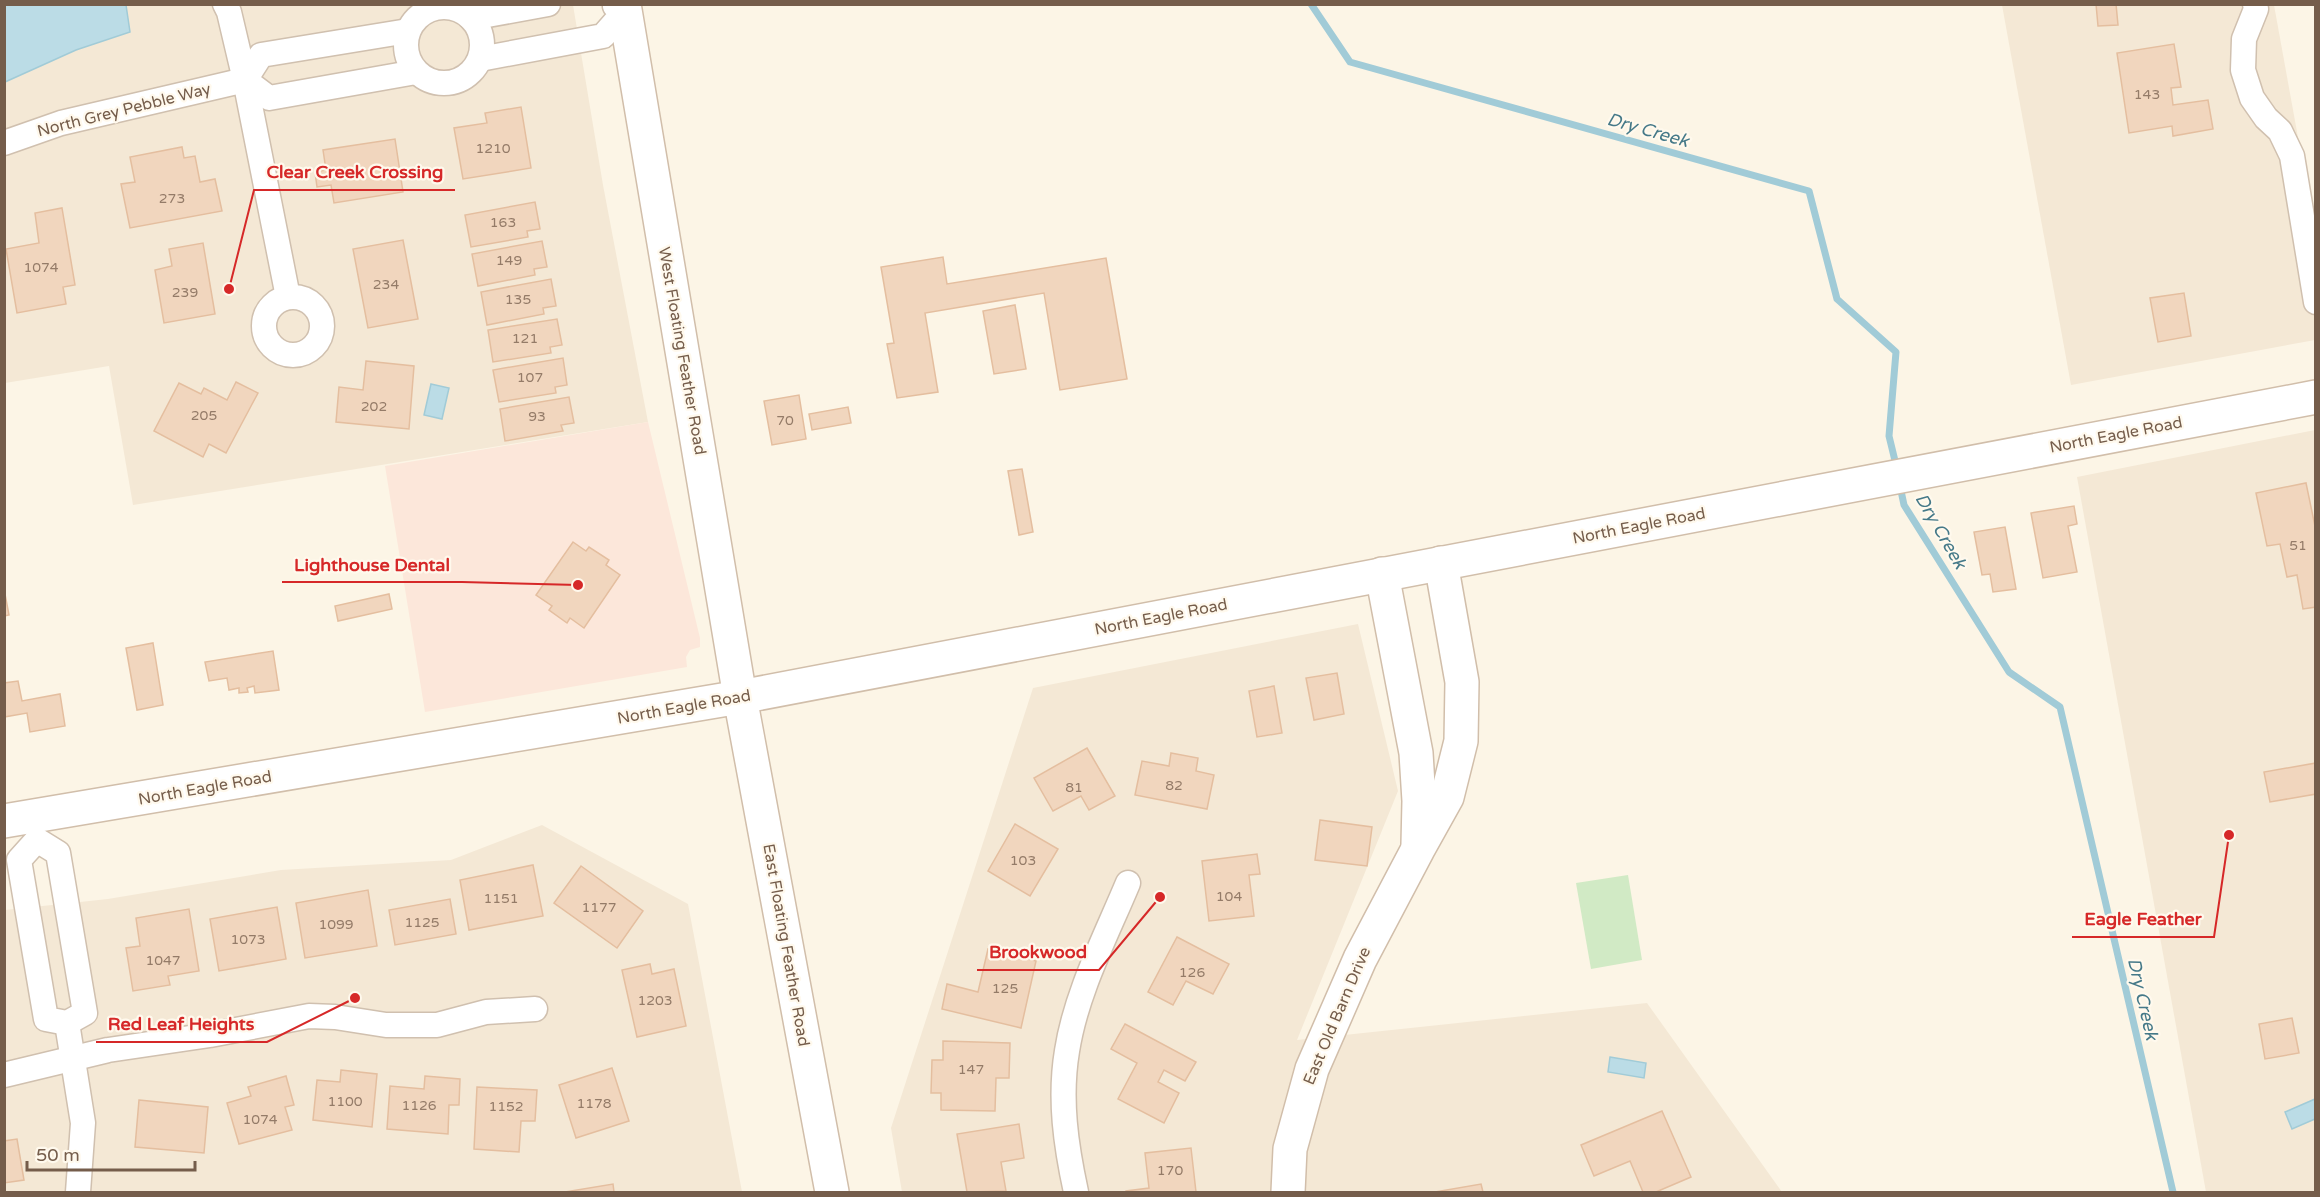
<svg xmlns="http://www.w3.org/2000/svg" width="2320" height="1197" font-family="'Varela Round',sans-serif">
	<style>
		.residential { fill: #f4e8d5 }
		.commercial { fill: #fce7da }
		.green { fill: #d1eac5 }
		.water { fill: #bbdce6; stroke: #a1cbd7; stroke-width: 1.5 }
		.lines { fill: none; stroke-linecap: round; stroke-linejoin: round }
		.stream { stroke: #a1cbd7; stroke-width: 7 }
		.building { fill: #f1d6be; stroke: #e4be9f; stroke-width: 1.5 }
		.street-casing { stroke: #d0c0af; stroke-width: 27 }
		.secondary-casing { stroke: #d1beaa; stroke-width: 36 }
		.street { stroke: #fff; stroke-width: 24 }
		.secondary { stroke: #fff; stroke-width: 33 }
		.labels { text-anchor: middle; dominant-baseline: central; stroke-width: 4.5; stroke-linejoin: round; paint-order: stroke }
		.number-label { font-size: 14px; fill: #947b68 }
		.street-label { font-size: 16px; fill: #755d4b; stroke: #fff9ed }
		.water-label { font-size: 18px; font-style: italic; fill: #457988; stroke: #fff9ed }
		.leader { fill: none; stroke: #d62828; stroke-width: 2 }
		.callout-dot { fill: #d62828; stroke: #fff9ed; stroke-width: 2 }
		.callout-label { font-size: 18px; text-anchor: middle; font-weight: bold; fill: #d62828; stroke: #fff9ed; stroke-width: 4.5; stroke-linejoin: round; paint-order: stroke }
	</style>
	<rect width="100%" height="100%" fill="#fcf5e6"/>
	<!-- residential -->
	<g class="residential">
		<polygon points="5,5 573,5 603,185 648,422 133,505 109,366 5,383"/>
		<polygon points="2002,5 2274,5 2315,231 2315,340 2071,385"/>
		<polygon points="2315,430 2315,1192 2206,1192 2077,477"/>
		<polygon points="1358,624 1398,791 1297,1040 1647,1003 1782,1192 902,1192 891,1128 1033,688"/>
		<polygon points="542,825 688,904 742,1192 5,1192 5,910 108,899 281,870 451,860"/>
	</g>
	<!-- commercial -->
	<polygon class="commercial" points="648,422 700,638 700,647 690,650 686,657 687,667 425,712 385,466"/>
	<!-- green -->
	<polygon class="green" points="1628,875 1642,960 1591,969 1576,883"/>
	<!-- water -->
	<g class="water">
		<polygon points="4,5 126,5 130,32 76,50 5,82"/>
		<polygon points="431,384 449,388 442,419 424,415"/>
		<polygon points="1610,1057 1646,1063 1644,1078 1608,1072"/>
		<polygon points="2315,1099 2315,1119 2292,1129 2285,1112"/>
	</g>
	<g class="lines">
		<!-- stream -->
		<g class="stream">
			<polyline points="1311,4 1350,62 1809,191 1837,299 1896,352 1889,436 1897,469"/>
			<polyline points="1900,486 1904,505 2009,672 2060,707 2173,1192"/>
		</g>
	</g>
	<!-- building -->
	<g class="building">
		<polygon points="2096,4 2116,4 2118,25 2098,26"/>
		<polygon points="2174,44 2181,87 2171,88 2173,105 2208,100 2213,129 2173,136 2172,126 2129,133 2117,53"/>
		<polygon points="521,107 531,168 463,179 454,128 487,123 485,113"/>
		<polygon points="395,139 403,192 334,203 331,185 317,187 315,172 326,170 323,150"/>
		<polygon points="182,147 184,158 195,156 200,182 215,179 222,211 130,228 121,184 135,182 130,157"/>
		<polygon points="535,202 540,229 527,231 528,237 471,247 465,215"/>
		<polygon points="62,208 75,285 63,287 66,304 17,313 6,249 39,243 35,213"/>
		<polygon points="403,240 418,319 368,328 353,249"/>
		<polygon points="542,241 547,267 534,269 535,275 478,286 472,254"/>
		<polygon points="203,243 215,314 164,323 155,270 172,266 169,249"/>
		<polygon points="943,257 947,284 1106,258 1127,379 1060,390 1044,293 925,313 938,392 897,398 887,344 894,343 881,267"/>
		<polygon points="551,279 556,306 543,308 544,314 487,325 481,292"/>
		<polygon points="2184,293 2191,336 2158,342 2150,298"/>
		<polygon points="1015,305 1026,369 994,374 983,311"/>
		<polygon points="557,319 562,345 550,347 551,353 493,362 488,330"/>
		<polygon points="563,358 567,385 555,387 556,393 499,402 493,370"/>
		<polygon points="366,361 414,366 409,429 336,422 339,387 363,390"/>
		<polygon points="236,382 258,393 226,453 209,444 203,457 154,431 179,383 201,394 204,388 227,400"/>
		<polygon points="799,395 806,439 772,445 764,401"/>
		<polygon points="569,397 574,423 561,425 563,431 505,441 500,409"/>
		<polygon points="848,407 851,423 812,430 809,414"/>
		<polygon points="1022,469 1033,532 1019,535 1008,471"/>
		<polygon points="2306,483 2316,531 2316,607 2303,609 2297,575 2287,577 2280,544 2267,546 2256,493"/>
		<polygon points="2074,506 2077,524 2068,526 2077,572 2043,578 2031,513"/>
		<polygon points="2005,527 2016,589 1993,592 1990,574 1982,575 1974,532"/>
		<polygon points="573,542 586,551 589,547 609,560 606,565 620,575 584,628 570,618 567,623 549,610 552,606 536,595"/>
		<polygon points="4,589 9,615 4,616"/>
		<polygon points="389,594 392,609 338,621 335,606"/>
		<polygon points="153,643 163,705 137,710 126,648"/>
		<polygon points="273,651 279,690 255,693 254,686 247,688 248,692 239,693 239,688 229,690 227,678 209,681 205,662"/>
		<polygon points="1337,673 1344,714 1314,720 1306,678"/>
		<polygon points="18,681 22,701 60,694 65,726 30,732 27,713 4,717 4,683"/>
		<polygon points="1274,686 1282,733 1257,737 1249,691"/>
		<polygon points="1087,748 1115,796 1089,810 1081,796 1053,811 1034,778"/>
		<polygon points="1171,753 1198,758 1196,771 1214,775 1207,809 1135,795 1142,761 1169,766"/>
		<polygon points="2316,763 2316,794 2270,802 2264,772"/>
		<polygon points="1320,820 1372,827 1367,866 1315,860"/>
		<polygon points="1015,824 1058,849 1030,896 988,871"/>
		<polygon points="1257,854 1260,874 1249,875 1254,916 1209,921 1202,861"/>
		<polygon points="533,865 543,916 469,930 460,880"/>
		<polygon points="581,866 643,911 617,948 554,903"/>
		<polygon points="368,890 377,946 305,958 296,903"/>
		<polygon points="450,899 456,934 395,945 389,910"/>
		<polygon points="277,907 286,959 219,971 210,919"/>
		<polygon points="189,909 199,971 168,976 170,985 133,991 126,948 140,946 136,918"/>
		<polygon points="1177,937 1229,964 1213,994 1186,981 1173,1005 1148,992"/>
		<polygon points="988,949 1036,961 1021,1028 942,1009 947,984 978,992"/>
		<polygon points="650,964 652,974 674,969 686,1026 637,1037 622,970"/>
		<polygon points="2292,1018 2299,1053 2265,1059 2259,1024"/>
		<polygon points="1125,1024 1196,1062 1185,1081 1164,1070 1158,1082 1179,1093 1164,1123 1118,1099 1137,1063 1111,1049"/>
		<polygon points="943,1041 1010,1043 1009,1078 996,1078 995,1111 941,1110 941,1093 931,1093 932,1060 943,1060"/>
		<polygon points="612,1068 629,1121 576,1138 559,1085"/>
		<polygon points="341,1070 377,1074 372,1127 313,1120 317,1080 340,1082"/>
		<polygon points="286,1076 294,1105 285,1107 292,1130 239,1144 227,1103 251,1096 248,1087"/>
		<polygon points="425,1076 460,1079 459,1105 449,1105 448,1134 387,1129 390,1086 424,1089"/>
		<polygon points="477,1087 537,1090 535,1121 521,1121 519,1152 474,1149"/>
		<polygon points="139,1100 208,1107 204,1153 135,1147"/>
		<polygon points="1662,1111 1691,1177 1656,1192 1643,1192 1630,1161 1594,1176 1581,1145"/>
		<polygon points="1019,1124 1024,1158 1001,1162 1006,1191 967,1192 957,1134"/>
		<polygon points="17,1139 24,1180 4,1183 4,1141"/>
		<polygon points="1191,1148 1196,1192 1126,1192 1126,1191 1149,1188 1145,1153"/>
		<polygon points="613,1184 614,1192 565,1192"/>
		<polygon points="1481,1184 1483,1192 1435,1192"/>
	</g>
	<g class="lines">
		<!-- street casing -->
		<g class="street-casing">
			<g id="street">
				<polyline points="225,4 229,12 245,80 288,297"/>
				<polyline points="2255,4 2256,9 2244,39 2243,70 2252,98 2266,118 2280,131 2292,156 2316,302"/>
				<circle cx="444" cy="45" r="38"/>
				<polyline points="471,18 548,4"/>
				<polyline points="480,59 603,36 625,11 615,6"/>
				<polyline points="245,80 269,98 416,72"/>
				<polyline points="4,143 61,123 245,80 261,55 408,31"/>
				<circle cx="293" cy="326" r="29"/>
				<polygon points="37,840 58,853 85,1013 67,1023 46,1019 19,860"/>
				<polyline points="67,1023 83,1123 78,1192"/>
				<polyline points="4,1075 108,1050 210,1035 309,1016 335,1017 386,1025 437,1025 486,1012 535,1009"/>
				<path d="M 1076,1192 C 1066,1146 1059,1099 1067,1051 C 1076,993 1105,938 1128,883"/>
			</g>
		</g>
		<!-- secondary casing -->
		<g class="secondary-casing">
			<g id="secondary">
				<polyline points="624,4 740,697 832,1192"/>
				<polyline points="1382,574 1416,753 1419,801 1418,844"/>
				<polyline points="4,821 740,697 2316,397"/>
				<polyline points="1288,1192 1290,1149 1312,1069 1360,959 1418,849 1447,797 1461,741 1462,682 1441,563"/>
			</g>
		</g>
		<!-- street -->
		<use href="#street" class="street"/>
		<!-- secondary -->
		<use href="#secondary" class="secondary"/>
	</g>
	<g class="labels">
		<!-- number labels -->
		<g class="number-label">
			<text x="2147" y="94">143</text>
			<text x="493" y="148">1210</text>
			<text x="172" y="198">273</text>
			<text x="503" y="222">163</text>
			<text x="509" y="260">149</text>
			<text x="41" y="267">1074</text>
			<text x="386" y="284">234</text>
			<text x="185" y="292">239</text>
			<text x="518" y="299">135</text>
			<text x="525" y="338">121</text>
			<text x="530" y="377">107</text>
			<text x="374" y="406">202</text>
			<text x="204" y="415">205</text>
			<text x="537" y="416">93</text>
			<text x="785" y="420">70</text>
			<text x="2298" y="545">51</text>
			<text x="1174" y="785">82</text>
			<text x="1074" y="787">81</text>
			<text x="1023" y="860">103</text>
			<text x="1229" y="896">104</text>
			<text x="501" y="898">1151</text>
			<text x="599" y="907">1177</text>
			<text x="422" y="922">1125</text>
			<text x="336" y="924">1099</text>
			<text x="248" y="939">1073</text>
			<text x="163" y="960">1047</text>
			<text x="1192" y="972">126</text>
			<text x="1005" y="988">125</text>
			<text x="655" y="1000">1203</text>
			<text x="971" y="1069">147</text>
			<text x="345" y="1101">1100</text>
			<text x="594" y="1103">1178</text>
			<text x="419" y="1105">1126</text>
			<text x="506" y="1106">1152</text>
			<text x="260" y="1119">1074</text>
			<text x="1170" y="1170">170</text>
		</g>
		<!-- street labels -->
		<g class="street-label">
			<text transform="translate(124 110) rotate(-14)">North Grey Pebble Way</text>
			<text transform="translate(682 351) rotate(80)">West Floating Feather Road</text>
			<text transform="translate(2116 435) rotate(-11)">North Eagle Road</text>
			<text transform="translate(1639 526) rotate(-11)">North Eagle Road</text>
			<text transform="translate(1161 617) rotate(-11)">North Eagle Road</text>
			<text transform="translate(684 707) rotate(-10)">North Eagle Road</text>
			<text transform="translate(205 788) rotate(-10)">North Eagle Road</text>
			<text transform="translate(786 945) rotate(80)">East Floating Feather Road</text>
			<text transform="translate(1337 1016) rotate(-67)">East Old Barn Drive</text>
		</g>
		<!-- water labels -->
		<g class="water-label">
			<text transform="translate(1648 130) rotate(16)">Dry Creek</text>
			<text transform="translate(1941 531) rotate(60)">Dry Creek</text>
			<text transform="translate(2143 999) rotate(77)">Dry Creek</text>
		</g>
	</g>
	<!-- callouts -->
	<path class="leader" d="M229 289L254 190H455M578 585L462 582H282M2229 835L2214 937H2072M1160 897L1099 970H977M355 998L267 1042H96"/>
	<g class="callout-dot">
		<circle cx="229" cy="289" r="6"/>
		<circle cx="578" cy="585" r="6"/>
		<circle cx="2229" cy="835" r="6"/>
		<circle cx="1160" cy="897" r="6"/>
		<circle cx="355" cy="998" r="6"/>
	</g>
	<g class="callout-label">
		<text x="355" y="178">Clear Creek Crossing</text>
		<text x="372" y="571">Lighthouse Dental</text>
		<text x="2143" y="925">Eagle Feather</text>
		<text x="1038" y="958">Brookwood</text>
		<text x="181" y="1030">Red Leaf Heights</text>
	</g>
	<!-- border -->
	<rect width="2320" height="1197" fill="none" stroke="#755d4b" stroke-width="12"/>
	<!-- scale -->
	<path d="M27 1161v9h168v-9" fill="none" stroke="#755d4b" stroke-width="3"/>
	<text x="36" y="1161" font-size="18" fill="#755d4b" stroke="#fff9ed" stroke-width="4.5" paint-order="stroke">50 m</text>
</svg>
